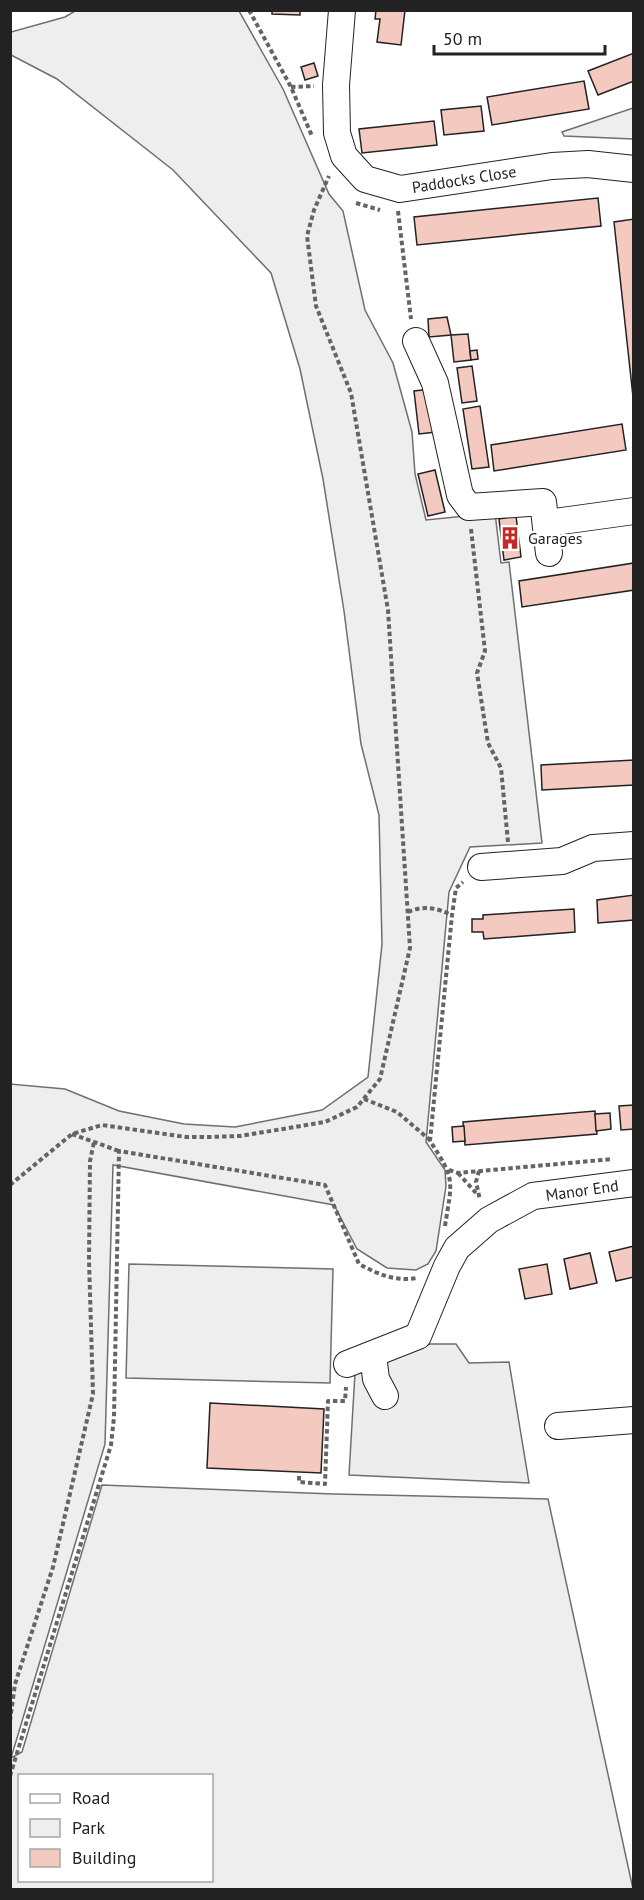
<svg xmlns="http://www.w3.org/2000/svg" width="644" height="1900" font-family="'PT Sans',sans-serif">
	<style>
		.green { fill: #eee; stroke: #6f6f6f; stroke-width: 1.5; fill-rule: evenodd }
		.parking { fill: #ededed; stroke: #6f6f6f; stroke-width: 1.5 }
		.building { fill: #f3c9c0; stroke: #222; stroke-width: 1.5 }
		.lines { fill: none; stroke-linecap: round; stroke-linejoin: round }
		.minor-casing { stroke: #222; stroke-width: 28 }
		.path { stroke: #646464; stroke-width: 4; stroke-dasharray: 4.5 3; stroke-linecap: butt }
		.minor { stroke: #fff; stroke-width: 26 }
		.labels { text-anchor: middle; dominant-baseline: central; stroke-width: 4.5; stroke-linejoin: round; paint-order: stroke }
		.street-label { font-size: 16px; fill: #222; stroke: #fff }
		.poi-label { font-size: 16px; fill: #222; stroke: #fff; text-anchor: start }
	</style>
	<rect width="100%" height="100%" fill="#fff"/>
	<!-- green -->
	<g class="green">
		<path d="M 75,11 L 239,11 L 283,89 L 329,194 L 343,211 L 365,310 L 393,363 L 412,432 L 415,474 L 426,520 L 495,513 L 501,563 L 509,562 L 542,843 L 470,847 L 449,892 L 426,1142 L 445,1170 L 446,1186 L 436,1251 L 428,1264 L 416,1270 L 387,1268 L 357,1249 L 334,1205 L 113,1165 L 105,1444 L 11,1758 L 22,1752 L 102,1485 L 334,1494 L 548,1499 L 633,1889 L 11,1889 L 10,1084 L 65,1089 L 119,1111 L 184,1124 L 235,1127 L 322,1110 L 368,1077 L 382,944 L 379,815 L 361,744 L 344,611 L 323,479 L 300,369 L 271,273 L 173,170 L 57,79 L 11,55 L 11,32 L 65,17 ZM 20,1776 L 212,1776 L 212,1880 L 20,1880 Z"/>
		<polygon points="633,108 633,158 633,139 564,136 562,132"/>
		<polygon points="129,1264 333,1269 330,1383 126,1378"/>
	</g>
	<!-- parking -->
	<polygon class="parking" points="430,1344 456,1344 469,1363 509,1362 529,1483 349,1475 355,1373"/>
	<!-- building -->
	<g class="building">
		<polygon points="272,10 300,10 300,15 272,14"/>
		<polygon points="376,10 405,10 401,45 377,42 380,19 375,19"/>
		<polygon points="634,53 634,81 598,95 588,71"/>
		<polygon points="314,63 318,76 305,80 301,67"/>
		<polygon points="584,81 589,109 492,125 487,97"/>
		<polygon points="481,106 484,131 444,135 441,110"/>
		<polygon points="434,121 437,145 362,153 359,129"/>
		<polygon points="598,198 601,226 417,245 414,217"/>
		<polygon points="634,219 634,406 614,222"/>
		<polygon points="447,317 451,335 429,337 428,319"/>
		<polygon points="468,334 471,360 454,362 451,335"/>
		<polygon points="477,350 478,359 471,360 470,351"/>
		<polygon points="472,366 477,401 462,403 457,368"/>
		<polygon points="431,389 436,432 419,434 414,391"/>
		<polygon points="480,406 489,467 472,469 463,409"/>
		<polygon points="622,424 626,450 494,471 491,445"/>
		<polygon points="435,470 445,512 428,516 418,474"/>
		<polygon points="516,516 521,557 504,560 499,519"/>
		<polygon points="634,563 634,590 522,607 519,581"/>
		<polygon points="634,760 634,785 542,790 541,765"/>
		<polygon points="634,895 634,920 598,923 597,900"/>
		<polygon points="574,909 575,932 484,939 483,932 472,932 472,919 483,919 483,915"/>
		<polygon points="634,1105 634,1129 621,1130 619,1106"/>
		<polygon points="595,1111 597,1134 465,1145 463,1122"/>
		<polygon points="610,1113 611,1129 596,1131 595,1114"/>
		<polygon points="464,1126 465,1141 453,1142 452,1127"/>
		<polygon points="634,1246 634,1277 616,1281 609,1252"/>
		<polygon points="590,1253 597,1283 570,1289 564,1259"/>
		<polygon points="547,1264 552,1294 525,1299 519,1269"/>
		<polygon points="210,1403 324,1409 321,1473 207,1468"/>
	</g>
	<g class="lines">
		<!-- minor casing -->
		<g class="minor-casing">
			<g id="minor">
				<polyline points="342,10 336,85 337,133 344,156 365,179 400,189 552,166 588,164 634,169"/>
				<polyline points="416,341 435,383 460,495 469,507 543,502 549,553"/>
				<polyline points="547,523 634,511"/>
				<polyline points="481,867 562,861 593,848 634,845"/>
				<polyline points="373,1355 376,1379 385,1396"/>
				<polyline points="347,1364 418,1336 447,1266 457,1248 489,1220 533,1196 634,1183"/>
				<polyline points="558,1426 634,1420"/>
			</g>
		</g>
		<!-- path -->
		<g class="path">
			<polyline points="249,10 291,87 312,136"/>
			<polyline points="291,87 314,86"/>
			<polyline points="356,203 380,210"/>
			<polyline points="398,211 411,319"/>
			<polyline points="471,529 485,651 477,673 488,743 501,768 508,842"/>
			<path d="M 408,912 C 423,905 437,908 452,915"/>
			<polyline points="364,1099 397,1112 430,1140"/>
			<polyline points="72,1134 119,1151"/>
			<polyline points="449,1170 458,1173 613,1159"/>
			<polyline points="479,1171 476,1182 480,1200"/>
			<polyline points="458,1173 476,1193"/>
			<polyline points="10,1185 72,1134 102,1125 186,1137 209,1137 240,1136 325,1122 357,1107 380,1079 410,948 388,610 351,393 316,306 307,236 314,210 329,176"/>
			<path d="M 445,1226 C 452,1181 456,1180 430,1141 L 452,915 L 456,888 L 463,882"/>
			<polyline points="299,1476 299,1482 325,1484 328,1401 345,1401 346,1387"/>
			<polyline points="10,1721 15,1684 53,1567 93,1394 89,1260 90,1161 94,1142"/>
			<path d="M 10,1776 L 111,1445 L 114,1417 L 119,1151 L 325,1185 L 359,1264 C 378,1274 395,1282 417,1278"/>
		</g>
		<!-- minor -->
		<use href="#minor" class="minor"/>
	</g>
	<!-- icons -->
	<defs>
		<g id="building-bare" transform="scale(1.8)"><path d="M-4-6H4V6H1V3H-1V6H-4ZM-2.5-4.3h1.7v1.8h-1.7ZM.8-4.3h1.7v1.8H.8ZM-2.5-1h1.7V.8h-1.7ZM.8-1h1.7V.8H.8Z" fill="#c62828" stroke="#fff" stroke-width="2.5" paint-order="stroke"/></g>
	</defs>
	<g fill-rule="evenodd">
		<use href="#building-bare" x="510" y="538"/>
	</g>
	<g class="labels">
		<!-- street labels -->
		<g class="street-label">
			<text transform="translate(464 179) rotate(-9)">Paddocks Close</text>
			<text transform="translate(582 1190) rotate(-8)">Manor End</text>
		</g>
		<!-- poi labels -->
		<g class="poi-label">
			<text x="528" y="538">Garages</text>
		</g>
	</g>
	<!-- border -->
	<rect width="644" height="1900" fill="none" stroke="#222222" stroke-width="24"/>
	<!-- legend -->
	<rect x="18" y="1774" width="195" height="108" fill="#ffffff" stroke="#a7a7a7" stroke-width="1.5"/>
	<rect x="30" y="1794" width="30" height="9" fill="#ffffff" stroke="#a7a7a7" stroke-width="1.5"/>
	<text x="72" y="1804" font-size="18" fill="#222222">Road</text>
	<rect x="30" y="1819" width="30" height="18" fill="#eeeeee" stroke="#a7a7a7" stroke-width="1.5"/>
	<text x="72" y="1834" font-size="18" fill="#222222">Park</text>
	<rect x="30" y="1849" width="30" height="18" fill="#f3c9c0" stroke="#a7a7a7" stroke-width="1.5"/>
	<text x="72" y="1864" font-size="18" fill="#222222">Building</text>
	<!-- scale -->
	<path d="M434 45v9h171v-9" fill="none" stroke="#222222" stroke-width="3"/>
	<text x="443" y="45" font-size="18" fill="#222222" stroke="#ffffff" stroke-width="4.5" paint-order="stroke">50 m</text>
</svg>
